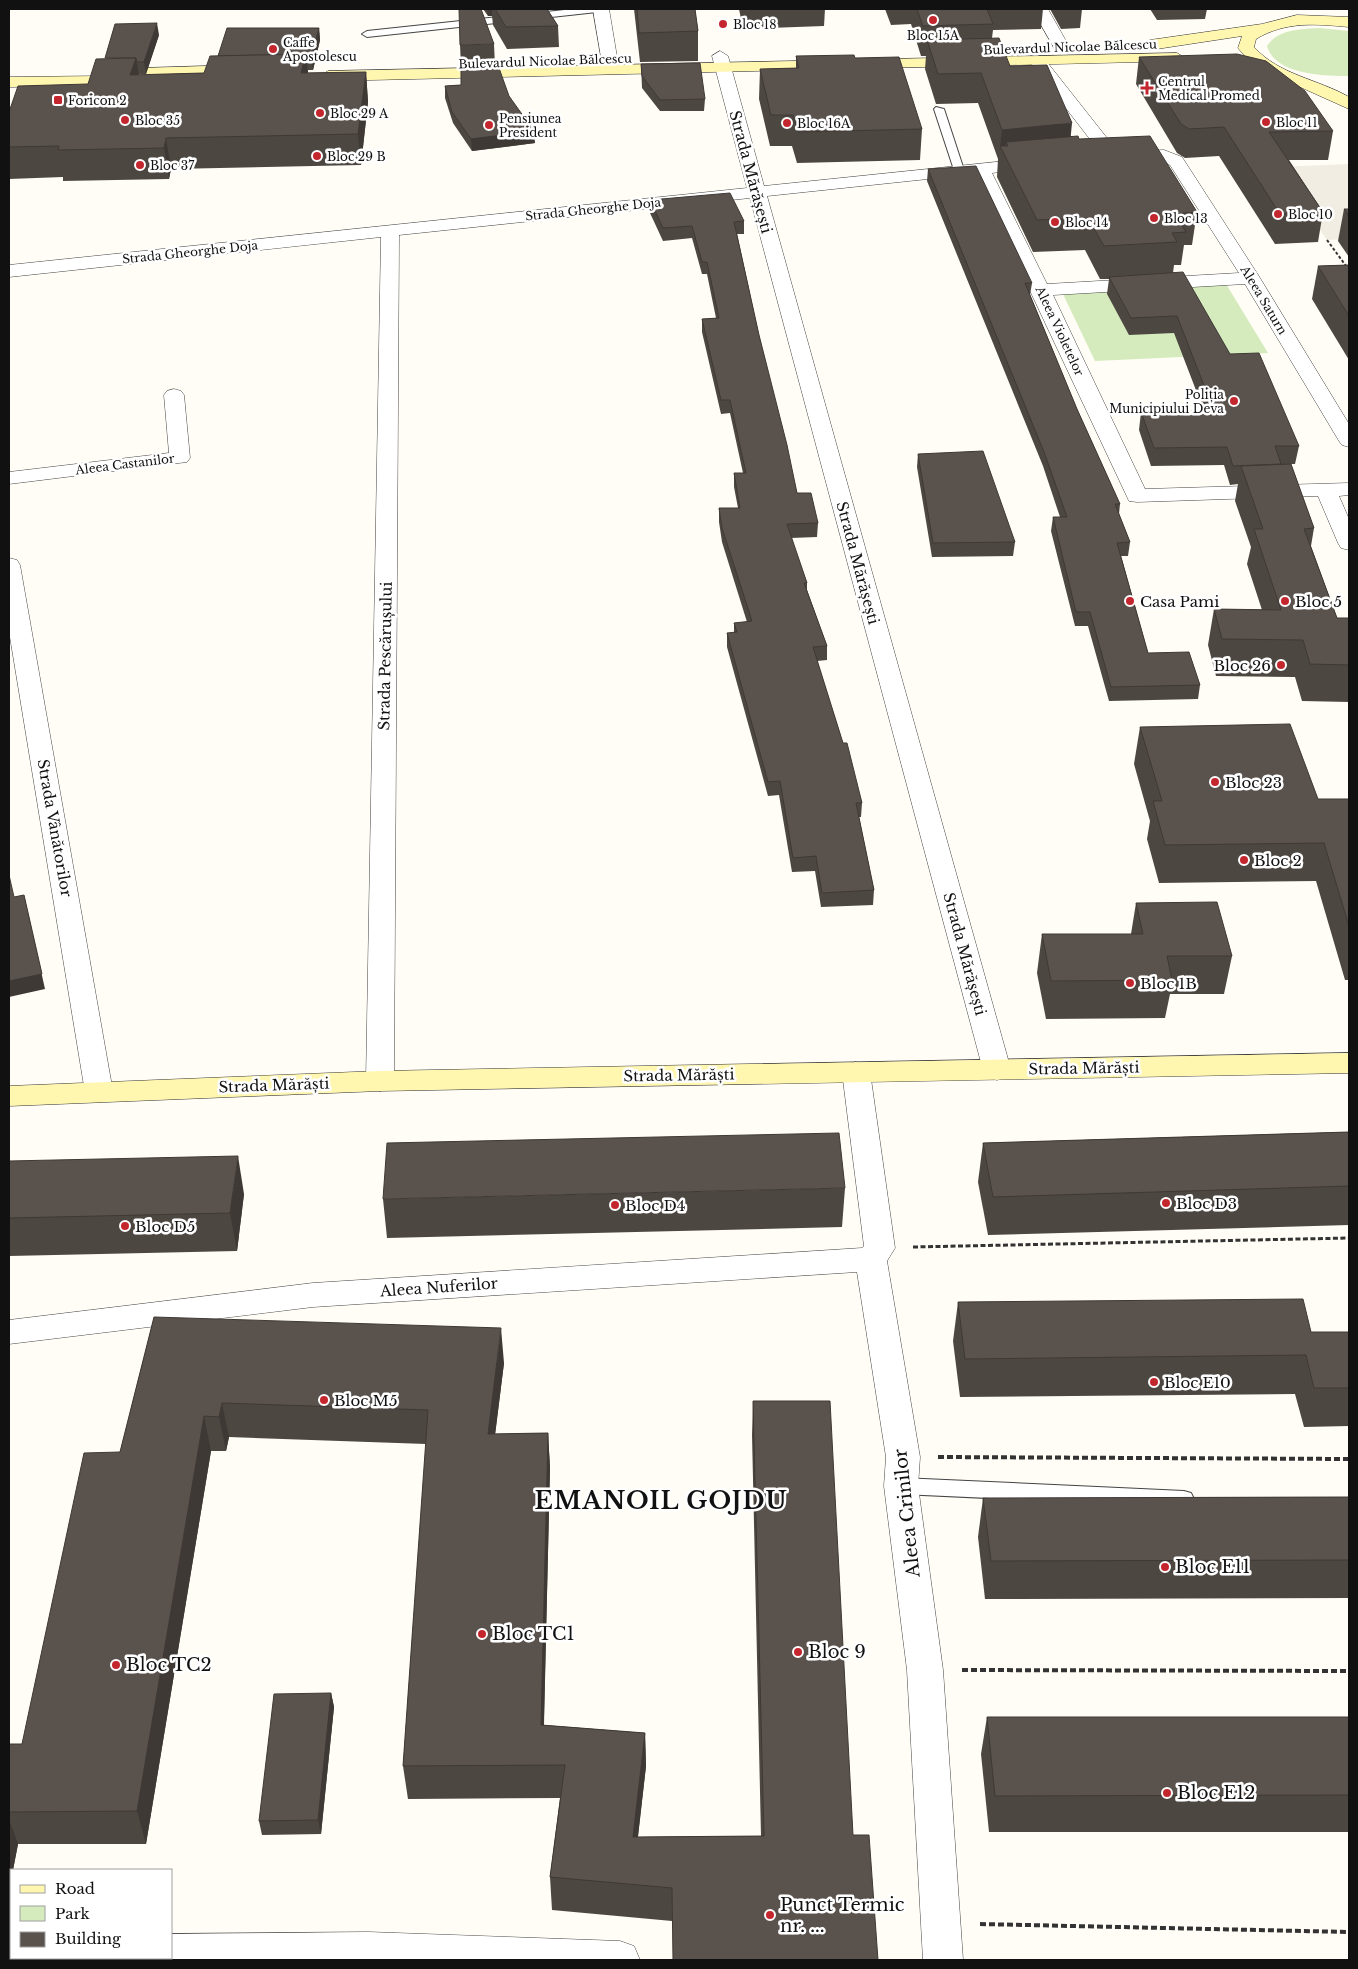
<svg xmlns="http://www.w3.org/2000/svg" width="1358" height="1969" font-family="'Libre Baskerville',serif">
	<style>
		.green { fill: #d5ebbd }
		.plaza { fill: #f1ede2 }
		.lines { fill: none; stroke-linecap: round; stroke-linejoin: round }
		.service-casing { stroke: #444; stroke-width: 2 }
		.minor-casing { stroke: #444; stroke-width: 1 }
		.secondary-casing { stroke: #333; stroke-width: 1 }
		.path-far2 { stroke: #333; stroke-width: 2; stroke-dasharray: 3 2; stroke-linecap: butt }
		.path-far1 { stroke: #333; stroke-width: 3; stroke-dasharray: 5 2.5; stroke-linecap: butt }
		.path { stroke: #333; stroke-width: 4; stroke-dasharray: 6 3; stroke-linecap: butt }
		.service { fill: #fff; fill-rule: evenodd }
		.minor { fill: #fff; fill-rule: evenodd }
		.secondary { fill: #fff6b0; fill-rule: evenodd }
		.wall { fill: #4d4742 }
		.shaded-wall { fill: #3f3936 }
		.building { fill: #5a524d; stroke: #3f3936 }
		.poi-dot { fill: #c4262e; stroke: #fff; stroke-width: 2 }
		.labels { text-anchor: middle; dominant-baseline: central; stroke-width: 5; stroke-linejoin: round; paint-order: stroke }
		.far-poi-label { font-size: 12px; fill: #111; stroke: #fff; text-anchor: start }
		.far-street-label { font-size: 12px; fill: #111; stroke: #fff }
		.street-label { font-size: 15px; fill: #111; stroke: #fff }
		.poi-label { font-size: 15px; fill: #111; stroke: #fff; text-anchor: start }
		.near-street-label { font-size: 18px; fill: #111; stroke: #fff }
		.near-poi-label { font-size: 18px; fill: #111; stroke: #fff; text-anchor: start }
		.near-district-label { font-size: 24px; font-weight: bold; letter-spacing: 1px; fill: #111; stroke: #fff }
	</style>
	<rect width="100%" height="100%" fill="#fffdf5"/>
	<!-- green -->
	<g class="green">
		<path d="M 1320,28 L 1349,31 L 1349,76 C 1324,76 1275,75 1267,46 C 1278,29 1301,29 1320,28 Z"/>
		<polygon points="1226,284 1268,353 1095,361 1062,292"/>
	</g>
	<!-- plaza -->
	<polygon class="plaza" points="1349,164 1349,239 1327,240 1277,167"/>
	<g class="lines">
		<!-- service casing -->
		<g class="service-casing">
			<g id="service">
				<polygon points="574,9 602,9 597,12 367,37 362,34 367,31"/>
				<polygon points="936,107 944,109 964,170 963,172 955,172 954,170 934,109"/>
				<polygon points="901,1478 1184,1491 1191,1493 1194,1499 1191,1505 1184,1507 901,1494 894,1492 891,1486 894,1480"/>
			</g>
		</g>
		<!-- minor casing -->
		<g class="minor-casing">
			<g id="minor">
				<polygon points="593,9 609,9 619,69 617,72 605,72 603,69"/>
				<polygon points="1032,9 1048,9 1070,48 1068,51 1056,51"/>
				<polygon points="720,51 728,56 764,186 1034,158 1040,159 1043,163 1040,167 992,173 1047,284 1239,273 1170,165 1161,160 1106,160 1031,63 1029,60 1031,57 1043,57 1118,152 1164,150 1182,157 1260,278 1349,424 1349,447 1342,445 1339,441 1245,284 1053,295 1145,489 1349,483 1349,495 1339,496 1349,519 1349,550 1341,548 1338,543 1318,496 1137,502 1129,501 975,174 767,196 1011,1070 1007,1077 997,1080 987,1077 983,1070 750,198 399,235 394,1081 390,1088 380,1091 370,1088 366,1081 381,237 9,277 9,265 747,188 712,56"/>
				<polygon points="174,389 181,391 184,395 190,458 187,462 9,484 9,472 169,453 164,395 167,391"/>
				<polygon points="9,558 17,560 20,565 113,1092 109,1099 99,1102 89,1099 85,1092 9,631"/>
				<polygon points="856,1062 866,1065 870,1072 895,1248 887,1261 920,1457 918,1486 943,1670 963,1960 923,1960 907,1670 884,1486 886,1457 857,1272 313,1307 9,1344 9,1320 313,1283 862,1248 864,1246 842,1072 846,1065"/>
				<polygon points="368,1932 620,1941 634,1946 640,1960 154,1960 153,1958 171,1958 171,1934"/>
				<polygon points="9,1934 11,1934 11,1958 29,1958 28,1960 9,1960"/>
			</g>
		</g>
		<!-- secondary casing -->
		<g class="secondary-casing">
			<g id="secondary">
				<path d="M 1297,15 L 1349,17 L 1349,27 C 1316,24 1286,21 1256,39 L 1254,47 C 1279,75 1318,79 1349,97 L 1349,109 L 1260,69 L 1249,61 L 1238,48 L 1242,36 L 1150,50 L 1142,45 L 1150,40 L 1262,24 Z"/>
				<polygon points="1177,53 1185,58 1183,61 328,81 320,76 328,71"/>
				<polygon points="242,65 250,70 248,73 131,78 133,81 131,84 125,86 9,87 9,77 102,76 100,74 102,71 108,69"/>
				<polygon points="1349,1053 1349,1073 380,1091 9,1106 9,1086 380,1071"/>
			</g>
		</g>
		<!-- path-far2 -->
		<polyline class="path-far2" points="1327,240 1349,270"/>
		<!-- path-far1 -->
		<polyline class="path-far1" points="913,1247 1349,1238"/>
		<!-- path -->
		<g class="path">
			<polyline points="938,1457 1349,1459"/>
			<polyline points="962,1670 1349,1671"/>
			<polyline points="980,1924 1349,1932"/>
		</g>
		<!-- service -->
		<use href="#service" class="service"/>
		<!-- minor -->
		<use href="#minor" class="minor"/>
		<!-- secondary -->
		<use href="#secondary" class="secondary"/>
	</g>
	<!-- wall -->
	<g class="wall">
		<polygon points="483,9 547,9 558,26 559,47 507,49 493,25 492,16 488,16"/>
		<polygon points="634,9 695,9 698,31 698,61 640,62"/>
		<polygon points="739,9 825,9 824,26 743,29"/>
		<polygon points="885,9 1043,9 1041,29 993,30 992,38 1010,66 1071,136 1079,139 1197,212 1192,245 1184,245 1181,265 1174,265 1173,273 1230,354 1299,446 1295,464 1291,464 1314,528 1311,546 1337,618 1349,618 1349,702 1302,701 1295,677 1216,676 1208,645 1214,609 1262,610 1247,564 1251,547 1235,501 1238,484 1230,485 1224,465 1151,466 1139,430 1141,412 1204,411 1174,333 1129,335 1107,294 1109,279 1100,279 1085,250 1033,252 997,177 998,159 978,103 936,104 925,69 926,56 921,56 911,24 891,25"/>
		<polygon points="1050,9 1082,9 1080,28 1061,29"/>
		<polygon points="1150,9 1207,9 1205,19 1157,20"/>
		<polygon points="319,28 320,40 313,70 308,70 308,73 366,72 368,102 361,165 171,169 169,179 63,181 63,177 9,179 9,147 88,84 159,35 146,74 139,74 139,75 204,73 218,56"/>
		<polygon points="494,44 495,66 461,66 460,45"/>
		<polygon points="796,56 855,58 922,129 920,160 797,163 792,146 770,146 759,99 760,69 796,68"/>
		<polygon points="1139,57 1333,131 1328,160 1289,160 1323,212 1318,242 1275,244 1219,156 1185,158 1177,153 1136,84"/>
		<polygon points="641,64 705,99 704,111 660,111 642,88"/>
		<polygon points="461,85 509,96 535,143 472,151 453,123 445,98 445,86"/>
		<polygon points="928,169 1032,283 1030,295 1077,409 1120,504 1119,514 1130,542 1128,556 1121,556 1148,653 1200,685 1198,699 1109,701 1088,626 1075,626 1051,531 1053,517 1060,517 1043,466 927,181"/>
		<polygon points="650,200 744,221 744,234 737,234 759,335 797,493 818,523 817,537 791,538 807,583 807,590 827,646 827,660 817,661 862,803 861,817 859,817 874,890 873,905 821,907 815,871 792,872 779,795 768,796 727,647 727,633 734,633 734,623 747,622 722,542 719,522 719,508 738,508 734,487 734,473 743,473 730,413 721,414 702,332 702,319 716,318 707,274 702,274 692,238 663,241 650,213"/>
		<polygon points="1344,209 1349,209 1349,257 1338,241"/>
		<polygon points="1349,265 1349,360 1312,299 1318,266"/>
		<polygon points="918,454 1015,542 1013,556 932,557 917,467"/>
		<polygon points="1140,727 1318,799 1349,799 1349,980 1345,980 1316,881 1159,883 1147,839 1150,821 1134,764"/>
		<polygon points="1136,903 1232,956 1224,994 1170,994 1165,1018 1046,1019 1037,973 1042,934 1131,934"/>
		<polygon points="1349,1132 1349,1225 988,1235 978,1182 983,1143"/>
		<polygon points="9,1161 244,1194 237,1251 9,1256"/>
		<polygon points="845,1188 842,1227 387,1238 383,1199"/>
		<polygon points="958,1302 1311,1332 1349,1332 1349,1426 1304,1427 1295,1394 960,1397 953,1341"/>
		<polygon points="154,1317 504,1363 495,1434 548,1433 550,1468 544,1725 645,1733 646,1766 638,1837 761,1836 752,1435 753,1401 853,1835 672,1921 552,1910 550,1877 560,1798 408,1799 403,1766 426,1444 229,1437 226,1451 211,1451 146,1844 18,1844 13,1870 11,1870 11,1878 9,1878 9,1744 22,1744 120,1452"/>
		<polygon points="1349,1497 1349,1598 985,1599 978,1537 983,1498"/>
		<polygon points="331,1693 334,1707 321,1834 262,1835 259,1821"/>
		<polygon points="987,1717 1349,1717 1349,1832 989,1832 981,1754"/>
	</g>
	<!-- shaded-wall -->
	<g class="shaded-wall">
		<polygon points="487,9 492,9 492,16 488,16"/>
		<polygon points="157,23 159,35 146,74 144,62"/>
		<polygon points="319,28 320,40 313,70 311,58"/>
		<polygon points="306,54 309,84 301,73"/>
		<polygon points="136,58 141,88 130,75"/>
		<polygon points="366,72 368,102 361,165 358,134"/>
		<polygon points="1072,123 1069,154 1008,146 1006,142 1005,157 1000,147 1002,130"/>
		<polygon points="534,131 535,143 472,151 471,139"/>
		<polygon points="166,138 171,169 169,179 164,148"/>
		<polygon points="24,895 45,989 9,997 9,981"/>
		<polygon points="238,1156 244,1194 237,1251 230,1213"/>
		<polygon points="501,1328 504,1363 491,1468 488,1434"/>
		<polygon points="222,1403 229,1437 226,1451 219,1417"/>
		<polygon points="204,1416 211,1451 146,1844 137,1811"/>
		<polygon points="548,1433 550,1468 543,1758 541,1725"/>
		<polygon points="331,1693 334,1707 321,1834 318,1820"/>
		<polygon points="645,1733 646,1766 634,1870 633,1837"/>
		<polygon points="9,1819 18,1844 13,1870 11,1870 11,1878 9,1871"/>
	</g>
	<!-- building -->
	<g class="building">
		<polygon points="459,9 481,9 494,44 460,45"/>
		<polygon points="495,9 547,9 558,26 506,27"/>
		<polygon points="637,9 695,9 698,31 639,33"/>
		<polygon points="917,9 987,9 993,24 923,26"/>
		<polygon points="157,23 144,62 137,62 136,58 105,58 115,24"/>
		<polygon points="227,28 319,28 311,58 307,58 306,54 218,56"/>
		<polygon points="999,38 1010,66 1047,65 1072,123 1002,130 981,73 938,74 927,40"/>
		<polygon points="306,54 301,73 366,72 358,134 166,138 164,148 58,150 59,146 9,147 9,112 18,86 88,84 96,59 136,58 130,75 204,73 210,56"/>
		<polygon points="1237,54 1266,61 1305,91 1333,131 1269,132 1323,212 1280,214 1224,127 1189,129 1181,124 1139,57"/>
		<polygon points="854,55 855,58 899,57 922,129 798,132 793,115 771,115 760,69 799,68 796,56"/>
		<polygon points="700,63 705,99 660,100 642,76 641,64"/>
		<polygon points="461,68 499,68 509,96 534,131 471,139 452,112 445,86 461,85"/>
		<polygon points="1078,136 1079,139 1150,136 1197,212 1174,214 1186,232 1172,233 1177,242 1104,246 1088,218 1037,220 1000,146 1008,146 1006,142"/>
		<polygon points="976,166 1032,283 1025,283 1077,409 1120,504 1115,504 1130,542 1117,543 1148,653 1189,652 1200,685 1111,687 1090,612 1076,612 1053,517 1067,517 1044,452 928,169"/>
		<polygon points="730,193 744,221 734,222 759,335 787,445 797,493 811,493 818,523 787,524 807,583 804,583 827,646 813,647 843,743 847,743 862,803 856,803 874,890 822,893 816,856 793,858 780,781 768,782 727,633 737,632 734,623 752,621 722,528 719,508 740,508 734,473 746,473 730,400 721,400 702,319 719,318 707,262 702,262 692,226 663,228 650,200"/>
		<polygon points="1344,209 1349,209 1349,216"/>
		<polygon points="1349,265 1349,316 1318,266"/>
		<polygon points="1183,272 1230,354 1259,353 1299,446 1275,446 1281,464 1233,466 1227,447 1154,448 1141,412 1214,411 1177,316 1131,318 1109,277"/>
		<polygon points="983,451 1015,542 933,543 918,454"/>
		<polygon points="1291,464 1314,528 1304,529 1337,618 1349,618 1349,665 1310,664 1303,640 1222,639 1214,609 1281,610 1254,529 1263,529 1241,466"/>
		<polygon points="1290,724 1318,799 1349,799 1349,926 1324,843 1165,845 1153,801 1162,801 1140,727"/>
		<polygon points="9,875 14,897 24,895 42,974 9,981"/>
		<polygon points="1217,902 1232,956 1167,956 1172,980 1051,981 1042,934 1143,934 1136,903"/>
		<polygon points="1349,1132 1349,1186 993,1197 983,1143"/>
		<polygon points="839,1133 845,1188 383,1199 387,1143"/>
		<polygon points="238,1156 230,1213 9,1218 9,1161"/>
		<polygon points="1303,1299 1311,1332 1349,1332 1349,1388 1314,1388 1306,1355 965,1359 958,1302"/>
		<polygon points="154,1317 501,1328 488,1434 548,1433 541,1725 645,1733 633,1837 764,1836 753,1401 830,1401 853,1835 869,1835 878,1960 673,1960 672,1888 550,1877 565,1765 403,1766 428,1410 222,1403 219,1417 204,1416 137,1811 9,1812 9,1744 22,1744 84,1453 120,1452"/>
		<polygon points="1349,1497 1349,1560 991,1561 983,1498"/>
		<polygon points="331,1693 318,1820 259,1821 274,1694"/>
		<polygon points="987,1717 1349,1717 1349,1795 995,1796"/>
	</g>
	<!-- markers -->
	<g class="poi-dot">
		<circle cx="933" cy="20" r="5"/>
		<circle cx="723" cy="24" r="5"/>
		<circle cx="273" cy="49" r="5"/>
		<path d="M1144.5 80.5h5v5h5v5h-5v5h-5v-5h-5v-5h5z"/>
		<rect x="53" y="95" width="10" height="10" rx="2.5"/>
		<circle cx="320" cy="113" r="5"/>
		<circle cx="125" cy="120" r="5"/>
		<circle cx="1266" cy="122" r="5"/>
		<circle cx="787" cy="123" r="5"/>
		<circle cx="489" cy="125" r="5"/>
		<circle cx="317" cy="156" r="5"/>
		<circle cx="140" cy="165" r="5"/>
		<circle cx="1278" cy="214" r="5"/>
		<circle cx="1154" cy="218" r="5"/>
		<circle cx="1055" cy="222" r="5"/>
		<circle cx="1234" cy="401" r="5"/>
		<circle cx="1130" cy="601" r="5"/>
		<circle cx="1285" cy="601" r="5"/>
		<circle cx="1281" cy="665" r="5"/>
		<circle cx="1215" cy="782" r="5"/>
		<circle cx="1244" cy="860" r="5"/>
		<circle cx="1130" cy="983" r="5"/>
		<circle cx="1166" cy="1203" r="5"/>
		<circle cx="615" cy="1205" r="5"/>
		<circle cx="125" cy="1226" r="5"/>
		<circle cx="1154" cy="1382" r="5"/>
		<circle cx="324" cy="1400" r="5"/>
		<circle cx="1165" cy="1567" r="5"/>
		<circle cx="482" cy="1634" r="5"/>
		<circle cx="798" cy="1652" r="5"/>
		<circle cx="116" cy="1665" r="5"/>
		<circle cx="1167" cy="1793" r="5"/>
		<circle cx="770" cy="1915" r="5"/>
	</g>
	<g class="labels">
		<!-- far-poi labels -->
		<g class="far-poi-label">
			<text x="733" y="24">Bloc 18</text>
			<text x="933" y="35" text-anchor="middle">Bloc 15A</text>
			<text x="283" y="42">Caffe<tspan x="283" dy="14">Apostolescu</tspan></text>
			<text x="1158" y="81">Centrul<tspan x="1158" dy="14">Medical Promed</tspan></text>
			<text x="68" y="100">Foricon 2</text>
			<text x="330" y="113">Bloc 29 A</text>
			<text x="499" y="118">Pensiunea<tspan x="499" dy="14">President</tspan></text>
			<text x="135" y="120">Bloc 35</text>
			<text x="1276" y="122">Bloc 11</text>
			<text x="797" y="123">Bloc 16A</text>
			<text x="327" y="156">Bloc 29 B</text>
			<text x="150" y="165">Bloc 37</text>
			<text x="1288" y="214">Bloc 10</text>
			<text x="1164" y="218">Bloc 13</text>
			<text x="1065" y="222">Bloc 14</text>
			<text x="1224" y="394" text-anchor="end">Poliția<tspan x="1224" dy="14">Municipiului Deva</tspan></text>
		</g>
		<!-- far-street labels -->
		<g class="far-street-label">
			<text transform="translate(1070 47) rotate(-2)">Bulevardul Nicolae Bălcescu</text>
			<text transform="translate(545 61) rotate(-2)">Bulevardul Nicolae Bălcescu</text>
			<text transform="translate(593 209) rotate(-6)">Strada Gheorghe Doja</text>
			<text transform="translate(190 252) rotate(-6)">Strada Gheorghe Doja</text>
			<text transform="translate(1264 300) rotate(59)">Aleea Saturn</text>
			<text transform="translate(1060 331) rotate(65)">Aleea Violetelor</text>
			<text transform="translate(125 464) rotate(-7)">Aleea Castanilor</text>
		</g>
		<!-- street labels -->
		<g class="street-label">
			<text transform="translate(751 172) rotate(75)">Strada Mărășești</text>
			<text transform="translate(858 563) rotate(75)">Strada Mărășești</text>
			<text transform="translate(385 656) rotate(-89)">Strada Pescărușului</text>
			<text transform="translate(55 828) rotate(80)">Strada Vânătorilor</text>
			<text transform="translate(965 954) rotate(75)">Strada Mărășești</text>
			<text transform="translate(1084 1068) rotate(-1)">Strada Mărăști</text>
			<text transform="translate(679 1075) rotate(-1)">Strada Mărăști</text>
			<text transform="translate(274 1085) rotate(-2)">Strada Mărăști</text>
			<text transform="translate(439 1287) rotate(-4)">Aleea Nuferilor</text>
		</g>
		<!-- poi labels -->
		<g class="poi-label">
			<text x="1140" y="601">Casa Pami</text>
			<text x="1295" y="601">Bloc 5</text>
			<text x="1271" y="665" text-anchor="end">Bloc 26</text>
			<text x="1225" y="782">Bloc 23</text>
			<text x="1254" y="860">Bloc 2</text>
			<text x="1140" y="983">Bloc 1B</text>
			<text x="1176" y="1203">Bloc D3</text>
			<text x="625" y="1205">Bloc D4</text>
			<text x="135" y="1226">Bloc D5</text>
			<text x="1164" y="1382">Bloc E10</text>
			<text x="334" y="1400">Bloc M5</text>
		</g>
		<!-- near-street labels -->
		<g class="near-street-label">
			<text transform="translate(907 1513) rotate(-96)">Aleea Crinilor</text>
		</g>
		<!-- near-poi labels -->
		<g class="near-poi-label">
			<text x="1175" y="1567">Bloc E11</text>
			<text x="492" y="1634">Bloc TC1</text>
			<text x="808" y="1652">Bloc 9</text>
			<text x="126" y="1665">Bloc TC2</text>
			<text x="1177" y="1793">Bloc E12</text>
			<text x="780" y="1905">Punct Termic<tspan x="780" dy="21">nr. ...</tspan></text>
		</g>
		<!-- near-district labels -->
		<g class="near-district-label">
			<text x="661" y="1500">EMANOIL GOJDU</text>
		</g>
	</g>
	<!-- border -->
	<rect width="1358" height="1969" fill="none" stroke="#111111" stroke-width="20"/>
	<!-- legend -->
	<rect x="10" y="1869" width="162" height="90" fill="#ffffff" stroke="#a0a0a0"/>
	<rect x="20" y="1885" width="25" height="8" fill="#fff6b0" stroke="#a0a0a0"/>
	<text x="55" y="1894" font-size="15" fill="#111111">Road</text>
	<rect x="20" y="1906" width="25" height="15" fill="#d5ebbd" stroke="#a0a0a0"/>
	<text x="55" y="1919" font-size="15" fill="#111111">Park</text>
	<rect x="20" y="1932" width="25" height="15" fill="#5a524d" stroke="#a0a0a0"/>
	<text x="55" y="1944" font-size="15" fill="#111111">Building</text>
</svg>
